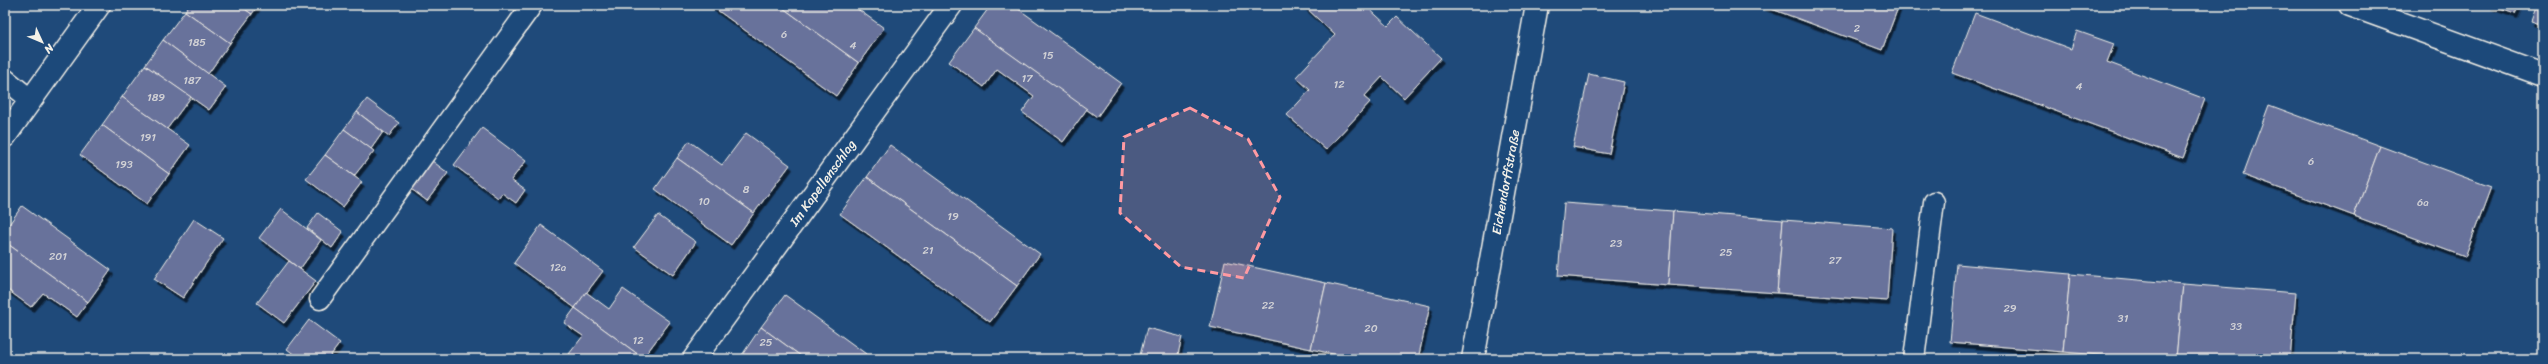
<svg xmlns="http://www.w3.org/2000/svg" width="2548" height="364" font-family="Sriracha,sans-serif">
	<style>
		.building { fill: #68729b; stroke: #f4f1e8; filter: url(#shadow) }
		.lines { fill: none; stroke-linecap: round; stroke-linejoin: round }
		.service-casing { stroke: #f4f1e8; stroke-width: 23 }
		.minor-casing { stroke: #f4f1e8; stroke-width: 25 }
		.secondary-casing { stroke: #f4f1e8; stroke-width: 25 }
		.service { stroke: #1f4a7a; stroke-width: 20 }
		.minor { stroke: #1f4a7a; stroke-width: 22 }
		.secondary { stroke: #1f4a7a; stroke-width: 22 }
		.marked { fill: #ff9aa2; fill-opacity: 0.2; stroke: #ff9aa2; stroke-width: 3; stroke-dasharray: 8 5; stroke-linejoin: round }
		.labels { text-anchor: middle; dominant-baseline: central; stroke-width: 3.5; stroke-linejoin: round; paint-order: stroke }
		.number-label { font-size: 11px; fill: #d1d1d5 }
		.street-label { font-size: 13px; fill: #f4f1e8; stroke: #1f4a7a }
	</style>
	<defs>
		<filter id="shadow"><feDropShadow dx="2.5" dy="4.5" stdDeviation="0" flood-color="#0009"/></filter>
	</defs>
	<rect width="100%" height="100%" fill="#1f4a7a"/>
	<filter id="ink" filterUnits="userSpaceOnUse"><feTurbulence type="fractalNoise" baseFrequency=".025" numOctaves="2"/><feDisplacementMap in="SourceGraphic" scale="8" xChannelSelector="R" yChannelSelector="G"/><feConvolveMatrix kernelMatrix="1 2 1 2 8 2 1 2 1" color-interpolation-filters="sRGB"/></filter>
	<g filter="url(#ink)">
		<!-- building -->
		<g class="building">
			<polygon points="189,5 239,5 252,14 230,43 185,11"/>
			<polygon points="239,5 258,5 252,14"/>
			<polygon points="710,5 779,5 859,63 836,96"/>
			<polygon points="779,5 852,5 884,28 859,63"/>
			<polygon points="991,5 1013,5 1121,83 1097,117 974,28"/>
			<polygon points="1303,5 1365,5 1388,26 1397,17 1441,58 1404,98 1382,77 1364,97 1370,102 1326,150 1287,115 1310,90 1296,77 1335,35"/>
			<polygon points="1761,5 1899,5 1882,50"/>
			<polygon points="2489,5 2519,5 2515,14"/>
			<polygon points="2537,5 2543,5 2543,25 2531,21"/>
			<polygon points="185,11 230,43 208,74 163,40"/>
			<polygon points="1975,13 2071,49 2077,31 2114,44 2107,62 2205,99 2183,158 1952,73"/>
			<polygon points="974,28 1087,109 1063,142 1022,112 1034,96 997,69 984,87 949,62"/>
			<polygon points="163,40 226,87 209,110 145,65"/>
			<polygon points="145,65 191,97 167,129 122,97"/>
			<polygon points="1589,74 1624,82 1609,154 1573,147"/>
			<polygon points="122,97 190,145 169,174 102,125"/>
			<polygon points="367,99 399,123 389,136 357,112"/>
			<polygon points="2269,105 2380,146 2354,216 2243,175"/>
			<polygon points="357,112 383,132 371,149 344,129"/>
			<polygon points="102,125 169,174 147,204 80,155"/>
			<polygon points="482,128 526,161 511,180 525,190 516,203 502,193 498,198 454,165"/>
			<polygon points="344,129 374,151 354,176 325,155"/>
			<polygon points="746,133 790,165 754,213 677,158 689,141 722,165"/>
			<polygon points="890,145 1040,254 1017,286 867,177"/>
			<polygon points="2380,146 2491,187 2465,257 2354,216"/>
			<polygon points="325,155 362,182 343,207 306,179"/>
			<polygon points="427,157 448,173 427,201 406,185"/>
			<polygon points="677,158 754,213 731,245 655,189"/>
			<polygon points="867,177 1017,286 990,322 840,214"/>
			<polygon points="1564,203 1673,211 1668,285 1558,276"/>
			<polygon points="22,206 111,270 88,302 5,242 5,230"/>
			<polygon points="281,209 321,240 300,269 259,238"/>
			<polygon points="1673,211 1783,220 1777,293 1668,285"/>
			<polygon points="318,213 343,232 332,248 307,228"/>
			<polygon points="658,215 696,242 673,275 634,247"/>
			<polygon points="194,219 223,238 183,298 154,279"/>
			<polygon points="1783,220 1892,228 1887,301 1777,293"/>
			<polygon points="541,225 603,271 575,308 514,263"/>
			<polygon points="5,242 88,302 77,317 43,293 31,307 5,288"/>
			<polygon points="289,261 316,281 284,323 257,303"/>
			<polygon points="1225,261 1326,283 1311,349 1210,327"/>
			<polygon points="1957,264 2070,274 2063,352 1950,342"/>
			<polygon points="2070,274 2183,284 2176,359 2146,359 2063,352"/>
			<polygon points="1326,283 1430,306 1418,359 1354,359 1311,349"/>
			<polygon points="2183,284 2296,293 2290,359 2176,359"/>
			<polygon points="623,289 670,322 643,358 575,308 586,292 609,309"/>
			<polygon points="785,295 873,359 805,359 761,327"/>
			<polygon points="575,308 643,358 643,359 576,359 569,354 583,336 564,323"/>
			<polygon points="309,320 340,343 328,359 300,359 287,349"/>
			<polygon points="761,327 805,359 741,359 740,358"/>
			<polygon points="1147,328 1182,337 1177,359 1139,359"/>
		</g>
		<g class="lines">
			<!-- service casing -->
			<g class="service-casing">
				<g id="service">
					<polyline points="5,79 31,100"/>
					<polyline points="320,299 532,5"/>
					<polyline points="1914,359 1934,202"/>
				</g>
			</g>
			<!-- minor casing -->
			<g class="minor-casing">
				<g id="minor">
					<polyline points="2350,5 2543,75"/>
					<path id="s1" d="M 694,359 L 951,5"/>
					<path id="s2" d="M 1473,359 L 1537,5"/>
				</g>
			</g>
			<!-- secondary casing -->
			<g class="secondary-casing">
				<polyline id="secondary" points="5,136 99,5"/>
			</g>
			<!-- service -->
			<use href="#service" class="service"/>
			<!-- minor -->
			<use href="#minor" class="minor"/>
			<!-- secondary -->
			<use href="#secondary" class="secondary"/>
		</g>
	</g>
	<!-- marked area -->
	<path class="marked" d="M 1190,108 L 1248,139 L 1280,197 L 1244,278 L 1181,267 L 1120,213 L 1124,137 Z"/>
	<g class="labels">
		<!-- number labels -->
		<g class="number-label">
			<text x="1857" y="28">2</text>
			<text x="784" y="34">6</text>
			<text x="197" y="42">185</text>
			<text x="853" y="45">4</text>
			<text x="1048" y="55">15</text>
			<text x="1027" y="78">17</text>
			<text x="192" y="80">187</text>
			<text x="1339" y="84">12</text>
			<text x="2079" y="86">4</text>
			<text x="156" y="97">189</text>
			<text x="148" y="137">191</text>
			<text x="2311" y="161">6</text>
			<text x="124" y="164">193</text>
			<text x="746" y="189">8</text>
			<text x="704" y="201">10</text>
			<text x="2423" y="202">6a</text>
			<text x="953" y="216">19</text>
			<text x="1616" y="243">23</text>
			<text x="928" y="250">21</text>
			<text x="1726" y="252">25</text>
			<text x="58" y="256">201</text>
			<text x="1835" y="260">27</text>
			<text x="558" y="267">12a</text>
			<text x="1268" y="305">22</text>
			<text x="2010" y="308">29</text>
			<text x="2123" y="318">31</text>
			<text x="2236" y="326">33</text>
			<text x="1371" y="328">20</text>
			<text x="638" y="340">12</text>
			<text x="766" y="342">25</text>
		</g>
		<!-- street labels -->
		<g class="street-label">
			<text stroke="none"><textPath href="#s1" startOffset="218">Im Kapellenschlag</textPath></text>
			<text stroke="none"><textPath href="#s2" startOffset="180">Eichendorffstraße</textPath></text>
		</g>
	</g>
	<!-- margin -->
	<rect width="2548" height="364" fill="none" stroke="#1f4a7a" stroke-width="20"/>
	<rect x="10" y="10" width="2528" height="344" fill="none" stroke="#f4f1e8" stroke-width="1.5" filter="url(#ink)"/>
	<!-- north arrow -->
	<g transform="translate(42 42) rotate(134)" stroke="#1f4a7a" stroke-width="3" paint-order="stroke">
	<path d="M0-3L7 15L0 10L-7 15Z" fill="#f4f1e8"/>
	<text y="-6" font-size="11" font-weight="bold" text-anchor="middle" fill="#f4f1e8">N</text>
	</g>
</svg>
